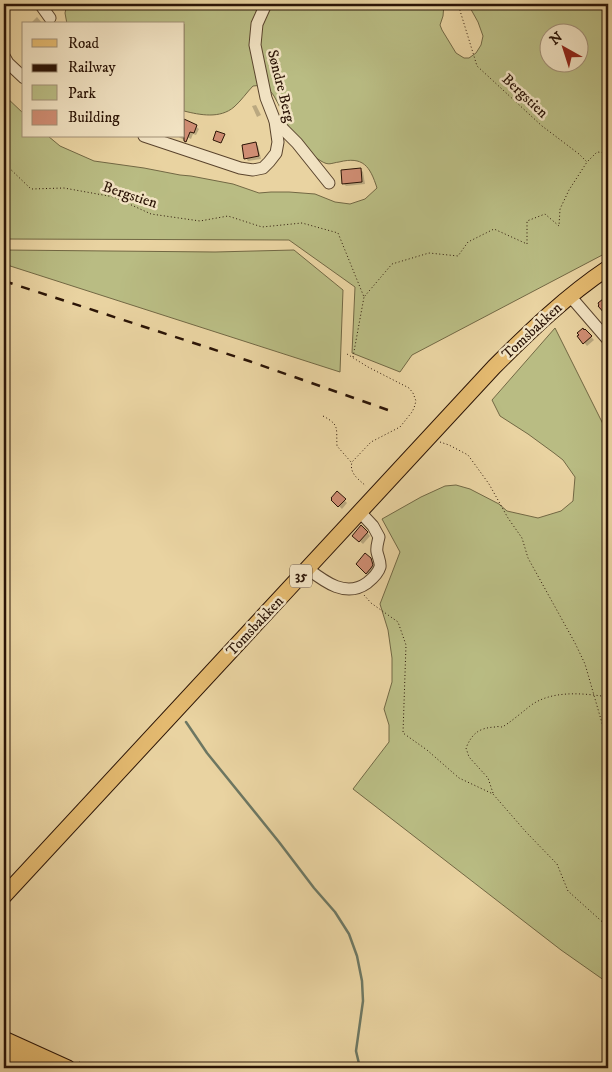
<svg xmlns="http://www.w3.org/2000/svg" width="612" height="1072" font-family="'IM FELL DW Pica',serif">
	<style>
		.green { fill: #b9bc83; stroke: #726844; fill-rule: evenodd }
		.shadow { fill: #0003 }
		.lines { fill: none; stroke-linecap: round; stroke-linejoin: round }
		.stream { stroke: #6d7762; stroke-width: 2.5 }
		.building { fill: #cf8d73; stroke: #2b1406 }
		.minor-casing { stroke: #5a442d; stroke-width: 13 }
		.major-casing { stroke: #2b1406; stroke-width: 17 }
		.path { stroke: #2b1406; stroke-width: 1; stroke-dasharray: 1 2.5; stroke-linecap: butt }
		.minor { stroke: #f1e2c2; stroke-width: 11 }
		.major { stroke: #e4ba70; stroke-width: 15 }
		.rail { stroke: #2b1406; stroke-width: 2.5; stroke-dasharray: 9 9; stroke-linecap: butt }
		.labels { text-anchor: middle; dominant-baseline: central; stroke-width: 5; stroke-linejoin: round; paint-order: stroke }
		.shield { fill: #f1e2c2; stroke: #66523e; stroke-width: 1 }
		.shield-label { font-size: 14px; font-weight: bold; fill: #2b1406 }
		.street-label { font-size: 15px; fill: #2b1406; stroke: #f1e2c2 }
	</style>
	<rect width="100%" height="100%" fill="#e9d3a1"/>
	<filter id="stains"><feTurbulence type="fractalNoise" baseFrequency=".004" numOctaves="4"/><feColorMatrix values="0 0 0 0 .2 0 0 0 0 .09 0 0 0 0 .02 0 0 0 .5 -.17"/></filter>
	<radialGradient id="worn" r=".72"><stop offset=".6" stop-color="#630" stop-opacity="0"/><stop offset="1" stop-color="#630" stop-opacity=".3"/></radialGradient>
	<!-- green -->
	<g class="green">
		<path d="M 67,4 L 444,4 L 443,16 L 440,25 L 442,30 L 456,53 L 464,58 L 469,58 L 476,53 L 481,45 L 483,36 L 478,22 L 468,4 L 608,4 L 608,252 L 412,355 L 400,372 L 352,353 L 355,287 L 289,240 L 4,239 L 4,95 L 24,114 L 24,136 L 48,136 L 60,146 L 94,161 L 144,168 L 180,175 L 191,176 L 233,184 L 259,193 L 271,192 L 289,192 L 315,194 L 335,202 L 350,204 L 365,199 L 377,188 C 370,166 363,156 339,162 C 331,163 329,166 321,161 C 309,154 299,143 291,131 C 284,120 281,107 274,96 C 272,92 267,89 264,85 L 253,86 C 247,92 241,101 234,107 C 220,119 200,115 184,111 L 184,24 L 67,24 L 65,13 ZM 550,32 L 580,32 L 580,62 L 550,62 Z"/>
		<polygon points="4,250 215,252 294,250 343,290 340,372 4,264"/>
		<polygon points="555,328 608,434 608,983 561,950 353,789 389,742 389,725 384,709 392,682 392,658 388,630 380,604 400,552 382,519 421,497 445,486 456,485 470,489 499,504 507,511 538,518 561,511 573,501 575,477 563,460 554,453 528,434 500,416 492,400"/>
	</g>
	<!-- shadow -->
	<g class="shadow">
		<polygon points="37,17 43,24 30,24"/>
		<polygon points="256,105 261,115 257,117 252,106"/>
		<polygon points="184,121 193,124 199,129 196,135 193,134 191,139 185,136 184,140 177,136 184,136"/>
		<polygon points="255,143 258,146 261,159 248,161 246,158"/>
		<polygon points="361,170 363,172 365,184 346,186 343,183"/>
		<polygon points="585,330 594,340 587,346 579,336"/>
		<polygon points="337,493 347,503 342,509 333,500"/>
		<polygon points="362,526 370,536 363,544 354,536"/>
		<polygon points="365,554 372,561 374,567 369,575 357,564"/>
	</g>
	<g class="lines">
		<!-- stream -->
		<polyline class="stream" points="186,722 207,753 279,842 314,888 335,912 349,934 357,956 362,981 363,1001 356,1051 360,1068"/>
	</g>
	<!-- building -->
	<g class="building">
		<polygon points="184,119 197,125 194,133 190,132 186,142 184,141"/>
		<polygon points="216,131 225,134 221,143 213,140"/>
		<polygon points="256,142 259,156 244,159 242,145"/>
		<polygon points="361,168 362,182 342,184 341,170"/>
		<polygon points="608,297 608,310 605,314 598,306 599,305 598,303 603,299 605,300"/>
		<polygon points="583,328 584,330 585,329 592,336 583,344 577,336 579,335 577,333"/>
		<polygon points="337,491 346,499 338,507 331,500 332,499 331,498"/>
		<polygon points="361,525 368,532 359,542 352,536"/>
		<polygon points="365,553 371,558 373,565 371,568 366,574 356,564"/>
	</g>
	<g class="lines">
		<!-- minor casing -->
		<g class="minor-casing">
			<g id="minor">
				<polyline points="40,4 50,18"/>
				<polyline points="4,56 8,63 24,78"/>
				<polyline points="275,121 297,143 329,183"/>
				<polyline points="144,136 240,168 253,170 263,168 269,162 276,153 278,142 275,121 266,98 255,45 257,24 266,4"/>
				<polyline points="570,296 608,340"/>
				<path d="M 308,569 C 325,582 346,598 367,583 C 372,579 378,574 380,567 C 381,563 378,557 377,552 C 376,547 378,542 379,537 L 373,526 L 360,512"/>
			</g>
		</g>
		<!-- major casing -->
		<g class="major-casing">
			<g id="major">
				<path d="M 4,896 L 494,367 C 530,331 566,296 608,268"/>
				<polyline points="4,1039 68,1068"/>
				<polyline points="4,1051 41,1068"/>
			</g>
		</g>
		<!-- path -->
		<g class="path">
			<polyline points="588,161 597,152 608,153"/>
			<polyline points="4,163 31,189 64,188 114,197 151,214 200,221 228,216 262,227 302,223 338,233 364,297 392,264 429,253 458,256 468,242 494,229 527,244 527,221 545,214 559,226 560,209 569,190 587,162 579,154 542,126 477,66 458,4"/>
			<path d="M 347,354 L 368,367 L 409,388 L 413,393 L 416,401 L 414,408 L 412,412 L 400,427 L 371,442 L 352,462 C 349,473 358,479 366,486"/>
			<polyline points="353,357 364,297"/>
			<path d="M 323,416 C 340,425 336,428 337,446 L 351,462"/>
			<polyline points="440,442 449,445 468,455 489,484 508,518 522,538 528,558 575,643 585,664 608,744"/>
			<polyline points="364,595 371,603 398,622 406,645 403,733 427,750 459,778 493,794 526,832 557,864 568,891 608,927"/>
			<path d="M 493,793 L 488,778 L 469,757 L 466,748 C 472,734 478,728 495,727 C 497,726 500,727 502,727 C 507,725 525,710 530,706 C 551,690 583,693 608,697"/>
			<polyline points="79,1062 92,1068"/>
		</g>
		<!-- minor -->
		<use href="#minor" class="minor"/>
		<!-- major -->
		<use href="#major" class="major"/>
		<!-- rail -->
		<polyline class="rail" points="4,281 249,361 388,410"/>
	</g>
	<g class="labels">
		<!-- shield labels -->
		<rect class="shield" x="290" y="564.5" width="22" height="23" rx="4"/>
		<g class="shield-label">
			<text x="301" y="576">35</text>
		</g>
		<!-- street labels -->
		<g class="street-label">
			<text transform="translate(281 86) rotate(76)">Søndre Berg</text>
			<text transform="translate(525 96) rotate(43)">Bergstien</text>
			<text transform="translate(130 195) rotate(18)">Bergstien</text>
			<text transform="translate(532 331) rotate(-43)">Tomsbakken</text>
			<text transform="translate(255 626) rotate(-47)">Tomsbakken</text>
		</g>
	</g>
	<!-- margin -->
	<rect width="612" height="1072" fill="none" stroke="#e9d3a1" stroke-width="20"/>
	<rect x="5" y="5" width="602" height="1062" fill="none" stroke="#2b1406" stroke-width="2.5"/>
	<rect x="10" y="10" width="592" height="1052" fill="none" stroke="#2b1406"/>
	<!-- legend -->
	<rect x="22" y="22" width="162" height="115" fill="#f1e2c2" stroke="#a29077"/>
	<rect x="32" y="39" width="25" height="8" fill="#e4ba70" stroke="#a29077"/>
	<text x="68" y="48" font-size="15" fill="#2b1406">Road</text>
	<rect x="32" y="64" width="25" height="8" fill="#2b1406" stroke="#a29077"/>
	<text x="68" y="72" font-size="15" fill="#2b1406">Railway</text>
	<rect x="32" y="85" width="25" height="15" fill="#b9bc83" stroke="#a29077"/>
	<text x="68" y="98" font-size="15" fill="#2b1406">Park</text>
	<rect x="32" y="110" width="25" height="15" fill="#cf8d73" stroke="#a29077"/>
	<text x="68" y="122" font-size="15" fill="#2b1406">Building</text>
	<!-- north arrow -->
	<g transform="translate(564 48) rotate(321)"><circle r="24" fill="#f1e2c2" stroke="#a29077"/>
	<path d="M0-4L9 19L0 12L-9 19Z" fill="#8f2418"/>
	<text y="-8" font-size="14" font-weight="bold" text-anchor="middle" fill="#2b1406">N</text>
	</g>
	<rect width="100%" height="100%" filter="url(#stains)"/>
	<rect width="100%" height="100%" fill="url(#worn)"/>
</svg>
